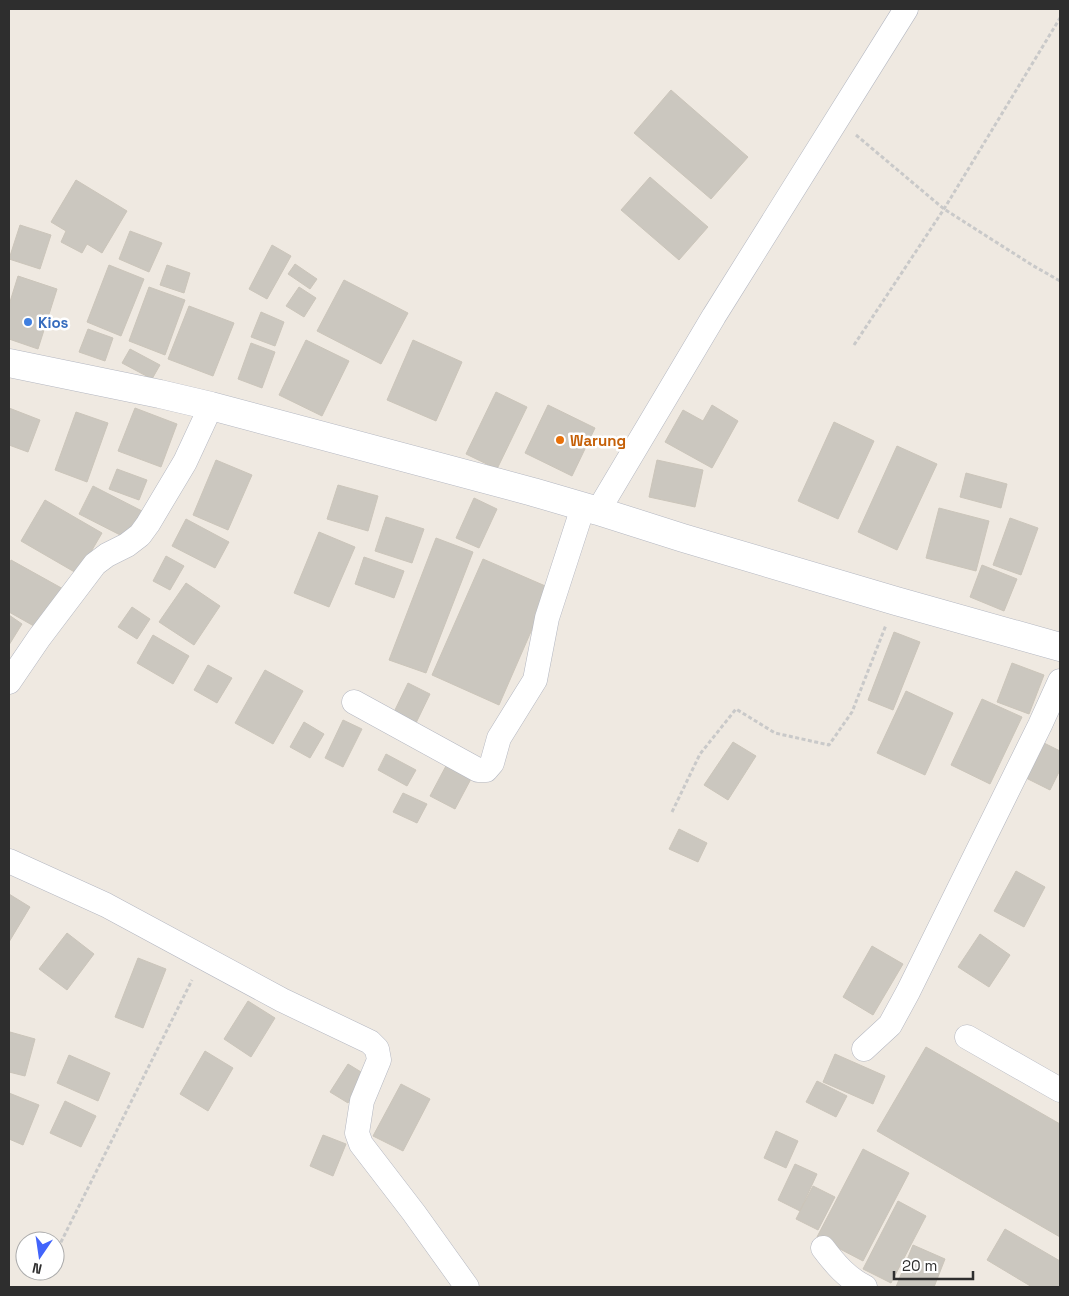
<svg xmlns="http://www.w3.org/2000/svg" width="1069" height="1296" font-family="'Space Grotesk',sans-serif">
	<style>
		.building { fill: #cbc7bf; stroke: #cbc5ba }
		.lines { fill: none; stroke-linecap: round; stroke-linejoin: round }
		.street-casing { stroke: #b4b7c1; stroke-width: 25 }
		.secondary-casing { stroke: #b4b7c1; stroke-width: 29 }
		.path { stroke: #c9c9c9; stroke-width: 3; stroke-dasharray: 4 2.5; stroke-linecap: butt }
		.street { stroke: #fff; stroke-width: 24 }
		.secondary { stroke: #fff; stroke-width: 28 }
		.shop-dot { fill: #3f7fe0; stroke: #fff; stroke-width: 2 }
		.food-dot { fill: #e8710a; stroke: #fff; stroke-width: 2 }
		.labels { text-anchor: middle; dominant-baseline: central; stroke-width: 5; stroke-linejoin: round; paint-order: stroke }
		.shop-label { font-size: 15px; font-weight: bold; fill: #366cbe; stroke: #fff; text-anchor: start }
		.food-label { font-size: 15px; font-weight: bold; fill: #c56008; stroke: #fff; text-anchor: start }
	</style>
	<rect width="100%" height="100%" fill="#efe9e1"/>
	<!-- building -->
	<g class="building">
		<polygon points="671,90 748,157 711,199 634,133"/>
		<polygon points="650,177 708,227 679,260 621,210"/>
		<polygon points="76,180 127,211 102,253 87,244 82,253 61,242 66,231 51,222"/>
		<polygon points="20,225 51,235 40,269 9,259"/>
		<polygon points="130,231 162,243 149,272 119,259"/>
		<polygon points="272,245 291,256 267,299 249,289"/>
		<polygon points="295,264 317,279 310,289 288,274"/>
		<polygon points="109,265 144,279 121,336 87,322"/>
		<polygon points="167,265 190,273 184,293 160,285"/>
		<polygon points="18,276 57,289 38,349 9,339 9,305"/>
		<polygon points="344,280 408,313 381,364 317,331"/>
		<polygon points="149,287 185,300 165,355 129,341"/>
		<polygon points="299,287 316,298 304,317 286,306"/>
		<polygon points="189,306 234,323 213,376 168,359"/>
		<polygon points="261,312 284,322 275,346 251,337"/>
		<polygon points="88,329 113,338 105,361 79,352"/>
		<polygon points="306,340 349,361 322,416 279,395"/>
		<polygon points="413,340 462,362 436,421 387,400"/>
		<polygon points="251,343 275,352 262,388 238,379"/>
		<polygon points="130,349 160,365 152,379 122,363"/>
		<polygon points="496,392 527,407 497,469 466,454"/>
		<polygon points="548,405 595,428 572,476 525,453"/>
		<polygon points="712,405 738,421 712,468 665,442 683,410 703,421"/>
		<polygon points="9,408 40,420 28,452 9,445"/>
		<polygon points="135,408 177,424 161,467 118,451"/>
		<polygon points="76,412 108,423 87,482 55,470"/>
		<polygon points="834,422 874,441 838,519 798,501"/>
		<polygon points="897,446 937,464 897,550 858,532"/>
		<polygon points="216,460 252,475 228,530 193,515"/>
		<polygon points="657,460 703,470 695,507 649,497"/>
		<polygon points="117,469 147,480 139,500 109,489"/>
		<polygon points="966,473 1007,484 1001,508 960,497"/>
		<polygon points="338,485 378,496 368,531 327,519"/>
		<polygon points="93,486 144,512 130,540 79,514"/>
		<polygon points="474,498 497,509 479,548 456,538"/>
		<polygon points="45,500 102,533 78,574 21,541"/>
		<polygon points="939,508 989,521 976,571 926,558"/>
		<polygon points="386,517 424,529 412,563 375,551"/>
		<polygon points="1010,518 1038,528 1021,575 993,565"/>
		<polygon points="186,519 229,542 215,568 172,546"/>
		<polygon points="319,532 355,547 329,607 294,593"/>
		<polygon points="436,538 473,552 426,673 389,660"/>
		<polygon points="166,556 184,566 170,590 153,581"/>
		<polygon points="364,557 404,571 394,598 355,584"/>
		<polygon points="483,559 550,588 499,705 432,675"/>
		<polygon points="11,560 65,590 41,630 9,612 9,564"/>
		<polygon points="982,565 1017,579 1004,611 970,597"/>
		<polygon points="186,583 220,606 194,645 159,622"/>
		<polygon points="132,607 150,619 137,639 118,627"/>
		<polygon points="9,615 22,624 9,645"/>
		<polygon points="894,632 920,642 893,710 868,700"/>
		<polygon points="153,635 189,656 173,684 137,663"/>
		<polygon points="1012,663 1044,675 1029,714 997,702"/>
		<polygon points="208,665 232,678 217,703 194,690"/>
		<polygon points="265,670 303,691 273,744 235,723"/>
		<polygon points="408,683 430,694 416,723 394,712"/>
		<polygon points="906,691 953,713 925,775 877,753"/>
		<polygon points="982,699 1022,717 990,784 951,765"/>
		<polygon points="343,720 362,729 343,767 325,758"/>
		<polygon points="304,722 324,734 310,758 290,747"/>
		<polygon points="733,742 756,756 728,800 704,785"/>
		<polygon points="1044,743 1060,751 1060,770 1050,790 1026,778"/>
		<polygon points="386,754 416,770 407,786 378,770"/>
		<polygon points="447,764 472,777 455,809 430,796"/>
		<polygon points="403,793 427,804 417,823 393,812"/>
		<polygon points="679,829 707,843 698,862 669,849"/>
		<polygon points="1016,871 1045,887 1024,927 994,911"/>
		<polygon points="9,894 30,907 9,942"/>
		<polygon points="67,933 94,954 67,990 39,969"/>
		<polygon points="980,934 1010,955 989,987 958,967"/>
		<polygon points="872,946 903,964 873,1015 843,997"/>
		<polygon points="138,958 166,969 143,1028 115,1017"/>
		<polygon points="248,1001 275,1018 251,1057 224,1039"/>
		<polygon points="10,1032 35,1039 25,1076 9,1072 9,1038"/>
		<polygon points="926,1047 1060,1124 1060,1237 877,1131"/>
		<polygon points="205,1051 233,1068 208,1111 180,1094"/>
		<polygon points="835,1054 885,1076 873,1104 823,1082"/>
		<polygon points="69,1055 110,1073 98,1101 57,1083"/>
		<polygon points="348,1064 366,1075 348,1103 330,1092"/>
		<polygon points="817,1081 847,1096 836,1117 806,1102"/>
		<polygon points="401,1084 430,1099 403,1151 373,1136"/>
		<polygon points="9,1093 39,1105 23,1145 9,1139"/>
		<polygon points="65,1101 96,1116 81,1147 50,1133"/>
		<polygon points="776,1131 798,1141 786,1168 764,1158"/>
		<polygon points="323,1135 346,1144 333,1176 310,1166"/>
		<polygon points="863,1149 909,1173 863,1261 817,1237"/>
		<polygon points="795,1164 817,1174 800,1211 778,1200"/>
		<polygon points="813,1186 835,1197 818,1230 796,1219"/>
		<polygon points="898,1201 926,1216 891,1283 863,1269"/>
		<polygon points="1005,1229 1060,1261 1060,1287 1032,1287 987,1260"/>
		<polygon points="913,1245 945,1259 934,1287 896,1287"/>
	</g>
	<g class="lines">
		<!-- street casing -->
		<g class="street-casing">
			<g id="street">
				<polyline points="598,511 714,316 906,9"/>
				<polyline points="9,682 39,638 95,564 107,555 127,545 140,535 148,524 185,462 211,406"/>
				<polyline points="354,702 478,770 486,770 492,763 499,738 535,680 547,618 583,507"/>
				<polyline points="9,861 106,905 282,1000 370,1042 377,1049 379,1060 362,1101 357,1133 361,1144 414,1213 467,1287"/>
				<polyline points="967,1037 1060,1090"/>
				<polyline points="864,1049 890,1025 908,992 1040,725 1060,681"/>
				<path d="M 823,1248 C 835,1264 847,1278 865,1287"/>
			</g>
		</g>
		<!-- secondary casing -->
		<g class="secondary-casing">
			<polyline id="secondary" points="9,363 160,394 211,406 533,492 598,511 683,538 896,601 1060,647"/>
		</g>
		<!-- path -->
		<g class="path">
			<polyline points="856,135 944,209 1032,265 1060,281"/>
			<polyline points="854,345 944,209 1060,18"/>
			<polyline points="672,812 700,754 736,709 775,733 829,745 852,712 886,625"/>
			<polyline points="55,1254 192,980"/>
			<polyline points="42,1279 47,1271"/>
		</g>
		<!-- street -->
		<use href="#street" class="street"/>
		<!-- secondary -->
		<use href="#secondary" class="secondary"/>
	</g>
	<!-- markers -->
	<circle class="shop-dot" cx="28" cy="322" r="5"/>
	<circle class="food-dot" cx="560" cy="440" r="5"/>
	<g class="labels">
		<!-- shop labels -->
		<g class="shop-label">
			<text x="38" y="322">Kios</text>
		</g>
		<!-- food labels -->
		<g class="food-label">
			<text x="570" y="440">Warung</text>
		</g>
	</g>
	<!-- border -->
	<rect width="1069" height="1296" fill="none" stroke="#2e2e2e" stroke-width="20"/>
	<!-- north arrow -->
	<g transform="translate(40 1256) rotate(193)"><circle r="24" fill="#ffffff" stroke="#ababab"/>
	<path d="M0-4L9 19L0 12L-9 19Z" fill="#4264fb"/>
	<text y="-8" font-size="14" font-weight="bold" text-anchor="middle" fill="#2e2e2e">N</text>
	</g>
	<!-- scale -->
	<path d="M894 1271v8h79v-8" fill="none" stroke="#2e2e2e" stroke-width="2.5"/>
	<text x="902" y="1271" font-size="15" fill="#2e2e2e" stroke="#ffffff" stroke-width="4" paint-order="stroke">20 m</text>
</svg>
